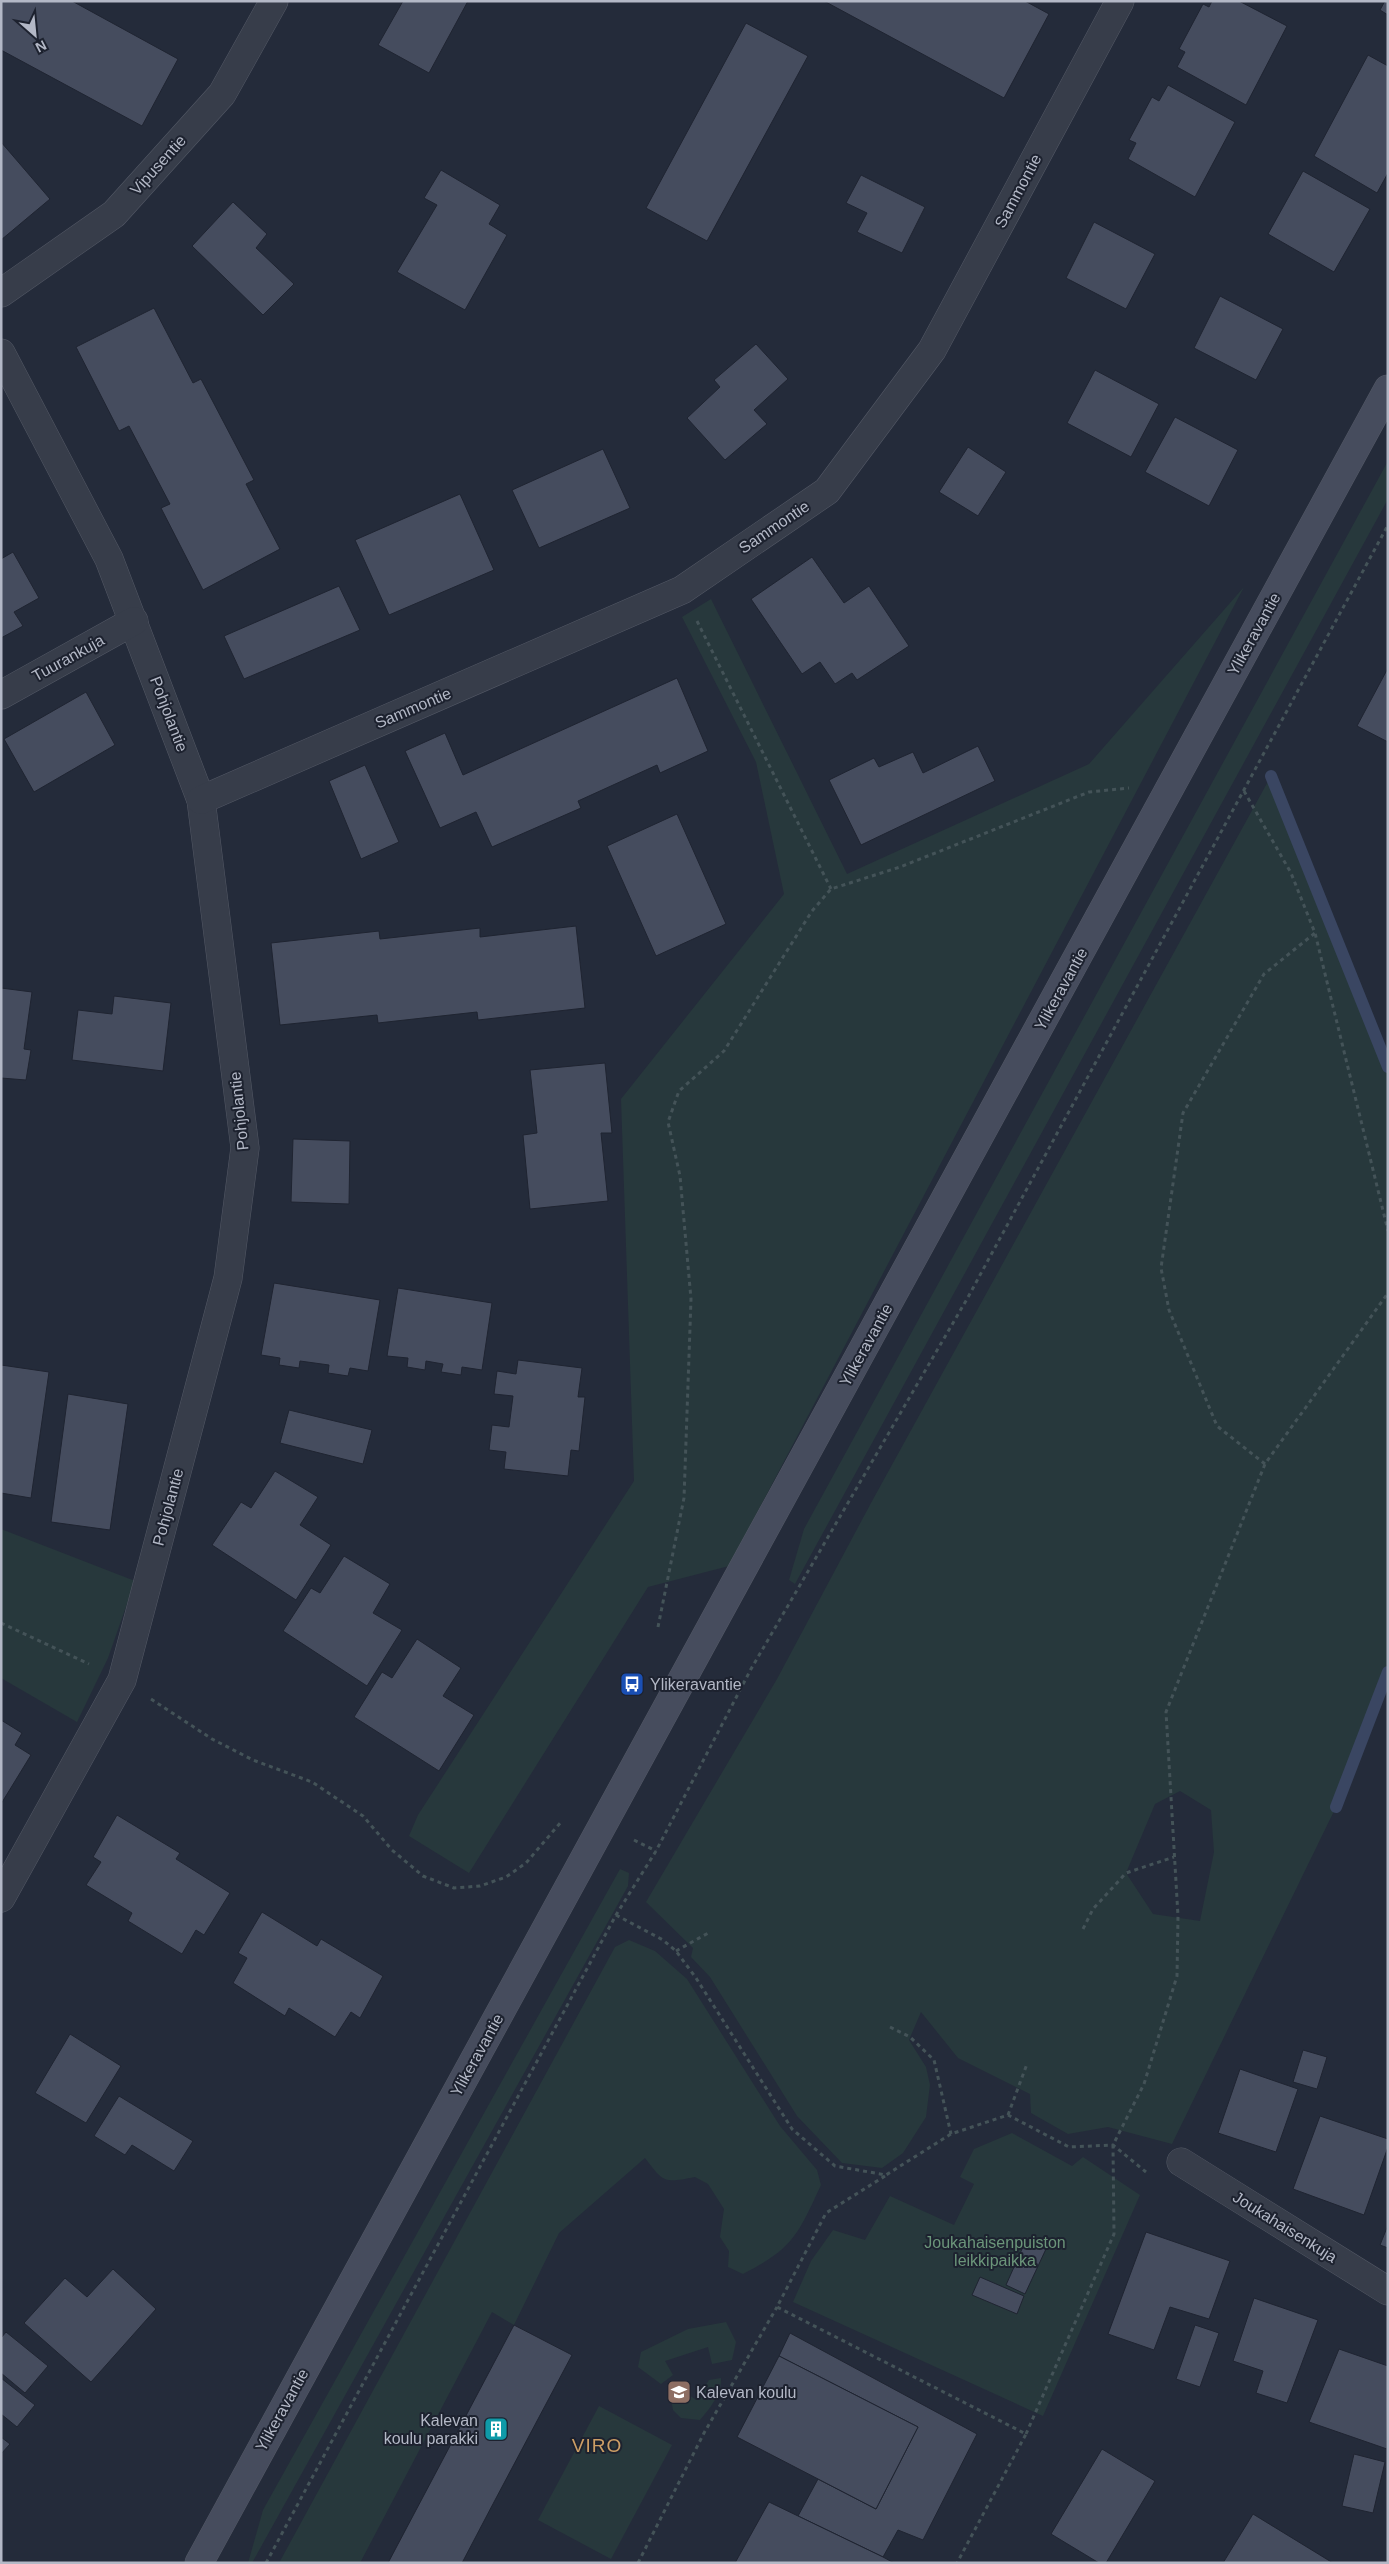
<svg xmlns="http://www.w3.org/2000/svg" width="1389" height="2564" font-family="Helvetica,sans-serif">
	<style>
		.green { fill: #27383c; fill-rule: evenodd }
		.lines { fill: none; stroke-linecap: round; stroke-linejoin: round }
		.stream { stroke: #3a4662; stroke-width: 12 }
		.building { fill: #454c5e; stroke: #1f2431 }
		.street-casing { stroke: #535865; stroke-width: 29 }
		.secondary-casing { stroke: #535865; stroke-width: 29 }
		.path { stroke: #445358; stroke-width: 3; stroke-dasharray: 4 4; stroke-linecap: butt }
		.street { stroke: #373d4a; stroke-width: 28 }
		.secondary { stroke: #464c5d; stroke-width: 28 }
		.labels { text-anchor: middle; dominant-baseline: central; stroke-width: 4; stroke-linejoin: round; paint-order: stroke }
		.street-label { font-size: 16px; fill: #b3b8c6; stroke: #1d222f }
		.poi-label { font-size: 16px; fill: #b3b8c6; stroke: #1d222f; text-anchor: start }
		.park-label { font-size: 16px; fill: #6b957a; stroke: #1d222f }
		.quarter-label { font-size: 19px; letter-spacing: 1px; fill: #cd9f66; stroke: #1d222f }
	</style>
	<rect width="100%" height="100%" fill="#242b3a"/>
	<!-- green -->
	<g class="green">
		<polygon points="1388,461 1388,499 795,1584 789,1580 804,1529"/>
		<polygon points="1244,587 729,1566 648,1587 469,1873 409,1836 418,1815 634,1481 621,1099 784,894 756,762 682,617 711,599 847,874 1089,764"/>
		<path d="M 1271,776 L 1388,1067 L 1388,1672 L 1336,1807 L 1172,2144 L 1108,2127 L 1068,2134 L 1031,2113 L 1030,2094 L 958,2058 L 921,2012 L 909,2040 L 926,2067 L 930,2085 L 926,2117 L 903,2153 L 882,2168 L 842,2163 L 797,2116 L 710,1977 L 691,1957 L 693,1948 L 646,1902 L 777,1679 L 871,1503 ZM 1180,1791 L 1211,1810 L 1214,1852 L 1200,1921 L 1153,1914 L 1126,1873 L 1155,1804 Z"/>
		<polygon points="1,1529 135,1581 108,1658 77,1722 1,1678"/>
		<polygon points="620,1869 629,1873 628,1886 252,2563 248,2563 263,2510"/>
		<path d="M 629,1940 L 655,1951 L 687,1979 L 780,2126 L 817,2170 L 821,2185 C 798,2234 794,2248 743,2274 L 728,2267 L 729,2251 L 720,2237 L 724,2209 L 708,2184 L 695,2177 C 664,2183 664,2183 645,2158 L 559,2233 L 514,2325 L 492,2312 L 360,2563 L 279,2563 L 615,1947 Z"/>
		<polygon points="1012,2133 1072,2166 1083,2157 1140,2195 1043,2416 793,2302 811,2261 833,2230 865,2240 890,2196 954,2225 974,2184 960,2177 974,2149"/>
		<polygon points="726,2322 736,2342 732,2360 712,2364 708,2347 665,2361 673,2375 661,2384 638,2367 641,2352 688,2329"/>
		<path d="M 721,2378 C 722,2394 710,2408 700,2420 L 681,2418 L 673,2410 L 670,2394 L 684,2391 L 696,2400 L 709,2380 Z"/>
		<polygon points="599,2406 672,2445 611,2559 538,2520"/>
	</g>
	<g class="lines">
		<!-- stream -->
		<g class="stream">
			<polyline points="1271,776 1388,1067"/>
			<polyline points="1336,1807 1388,1672"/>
		</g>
	</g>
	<!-- building -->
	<g class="building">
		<polygon points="1,1 72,1 178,59 142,126 1,50"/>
		<polygon points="403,1 468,1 429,73 378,45"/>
		<polygon points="824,1 1025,1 1049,14 1004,98"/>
		<polygon points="1212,1 1239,1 1287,26 1246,105 1177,67 1185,52 1179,49 1203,4 1209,7"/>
		<polygon points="1385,1 1388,1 1388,15 1380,10"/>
		<polygon points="746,23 808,56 707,241 646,208"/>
		<polygon points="1368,55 1388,66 1388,173 1377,193 1314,156"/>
		<polygon points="1168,85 1235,122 1195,197 1128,159 1136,143 1129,140 1152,97 1159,101"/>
		<polygon points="1,142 50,199 1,240"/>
		<polygon points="441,170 500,205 489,224 507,235 465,310 397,272 437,205 424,198"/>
		<polygon points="1303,171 1370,209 1334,272 1268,234"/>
		<polygon points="861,175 925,207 902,253 857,232 867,213 846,203"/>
		<polygon points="233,202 267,234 256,248 294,284 263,315 192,246"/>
		<polygon points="1094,222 1155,254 1126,309 1066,278"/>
		<polygon points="1220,296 1283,329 1256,380 1194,348"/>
		<polygon points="154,308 193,383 201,379 254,480 246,484 280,549 203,590 161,508 170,504 129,426 119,431 76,347"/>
		<polygon points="756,344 788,379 754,410 767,424 725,460 687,418 720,387 714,380"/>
		<polygon points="1095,370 1159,404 1131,457 1067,423"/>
		<polygon points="1175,417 1238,450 1209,506 1145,472"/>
		<polygon points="968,447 1006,472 978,516 939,492"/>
		<polygon points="603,449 630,508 539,548 512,490"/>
		<polygon points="460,494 494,570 389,615 355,540"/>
		<polygon points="13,552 39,598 14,612 23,626 1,638 1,559"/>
		<polygon points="812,557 844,603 869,586 909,646 857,680 852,673 835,684 820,662 802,674 751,599"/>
		<polygon points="339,586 360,630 244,679 224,636"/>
		<polygon points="1388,668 1388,742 1357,726"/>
		<polygon points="677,678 708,751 660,773 657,765 578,801 581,808 492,847 476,812 440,828 405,751 445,733 463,775"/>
		<polygon points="86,692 115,745 34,792 4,739"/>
		<polygon points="978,746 995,781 861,845 829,780 874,758 879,767 913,752 923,773"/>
		<polygon points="365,765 399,842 361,859 329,781"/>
		<polygon points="677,814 726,924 656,956 607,846"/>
		<polygon points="576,926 585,1008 478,1020 477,1012 378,1023 377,1015 280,1025 271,943 379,931 380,939 480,928 480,937"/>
		<polygon points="1,988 32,992 24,1049 31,1050 26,1080 1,1078"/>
		<polygon points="114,996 171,1003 163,1071 72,1060 78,1010 112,1014"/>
		<polygon points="605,1063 612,1133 601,1133 608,1201 530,1209 523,1135 537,1133 530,1070"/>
		<polygon points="293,1139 350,1141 349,1204 291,1202"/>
		<polygon points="274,1283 380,1300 368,1371 350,1368 348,1376 328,1373 329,1365 300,1361 299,1368 279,1365 280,1358 261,1355"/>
		<polygon points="398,1288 492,1303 482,1370 462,1367 461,1375 441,1372 443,1364 426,1361 425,1370 407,1367 408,1358 387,1356"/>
		<polygon points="518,1360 582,1368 578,1397 585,1397 579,1451 571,1450 568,1476 504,1469 506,1452 489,1450 492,1425 509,1427 513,1396 494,1394 497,1371 516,1374"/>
		<polygon points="1,1365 49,1372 31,1498 1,1493"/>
		<polygon points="68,1394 128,1404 110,1530 51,1522"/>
		<polygon points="289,1410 372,1430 363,1464 280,1443"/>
		<polygon points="275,1471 318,1497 300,1525 331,1545 296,1600 212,1545 241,1502 251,1508"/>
		<polygon points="344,1556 390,1584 373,1613 402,1630 367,1686 283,1631 311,1588 320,1593"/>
		<polygon points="417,1639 461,1668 443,1696 474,1715 439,1771 354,1717 382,1672 392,1678"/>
		<polygon points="1,1720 22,1733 15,1745 31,1755 1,1804"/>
		<polygon points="117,1815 180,1853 176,1859 230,1893 204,1935 196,1930 182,1954 128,1921 132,1913 86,1885 101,1862 93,1857"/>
		<polygon points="262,1912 317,1946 321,1939 383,1976 360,2018 351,2012 335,2037 289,2008 285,2016 233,1983 247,1958 238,1953"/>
		<polygon points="70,2034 121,2066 86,2123 35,2093"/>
		<polygon points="1303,2050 1327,2057 1317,2089 1293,2082"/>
		<polygon points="1240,2069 1298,2089 1276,2152 1218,2133"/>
		<polygon points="119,2096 193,2141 174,2171 132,2145 125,2155 94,2136"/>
		<polygon points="1320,2116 1388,2139 1388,2147 1364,2215 1293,2189"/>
		<polygon points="1388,2225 1388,2248 1380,2245"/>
		<polygon points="1146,2232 1230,2261 1209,2319 1170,2307 1154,2350 1108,2334"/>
		<polygon points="1026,2240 1046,2249 1025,2294 1006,2285"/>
		<polygon points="113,2269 156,2309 91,2382 24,2323 65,2278 87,2297"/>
		<polygon points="980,2277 1024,2296 1017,2314 972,2295"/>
		<polygon points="1254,2298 1318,2320 1287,2403 1256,2393 1263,2371 1233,2361"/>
		<polygon points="514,2325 572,2355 494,2502 462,2563 388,2563"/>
		<polygon points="1195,2325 1219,2333 1200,2387 1176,2379"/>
		<polygon points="6,2332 48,2366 25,2393 1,2373 1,2338"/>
		<polygon points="790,2333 977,2434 923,2540 898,2530 883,2557 798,2516 818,2479 876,2509 918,2427 779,2356"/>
		<polygon points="1339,2349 1388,2366 1387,2449 1309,2422"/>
		<polygon points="779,2356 918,2427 876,2509 737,2437"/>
		<polygon points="1,2378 35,2405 17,2427 1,2414"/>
		<polygon points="1,2437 10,2444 1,2454"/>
		<polygon points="1102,2449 1155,2481 1106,2563 1099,2563 1051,2534"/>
		<polygon points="1354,2454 1385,2462 1373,2513 1342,2506"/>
		<polygon points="769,2502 883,2557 894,2563 735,2563"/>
		<polygon points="1253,2514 1333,2563 1223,2563"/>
	</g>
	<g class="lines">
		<!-- street casing -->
		<g class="street-casing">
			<g id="street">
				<polyline points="1,293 114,214 222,94 274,1"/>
				<polyline points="1,353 109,559 201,800 245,1148 228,1278 122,1680 1,1898"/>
				<polyline points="1,695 134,621"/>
				<polyline points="201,800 682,590 827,491 932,350 1120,1"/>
				<polyline points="1181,2162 1388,2291"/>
			</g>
		</g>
		<!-- secondary casing -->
		<g class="secondary-casing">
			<polyline id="secondary" points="199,2563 1388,389"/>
		</g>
		<!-- path -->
		<g class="path">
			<polyline points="697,621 831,889"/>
			<polyline points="1244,791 1291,873 1315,933 1388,1231"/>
			<polyline points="1265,1464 1217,1426 1169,1310 1161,1268 1183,1113 1264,974 1315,933"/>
			<polyline points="1,1623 89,1664"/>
			<polyline points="658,1627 684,1498 691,1299 680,1176 668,1122 679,1091 724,1051 812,911 831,889 900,867 1089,792 1129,788"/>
			<polyline points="151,1699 212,1739 253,1760 312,1782 363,1816 392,1850 423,1876 454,1888 480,1886 506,1877 526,1863 561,1822"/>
			<polyline points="634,1840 656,1851"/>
			<polyline points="616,1915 663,1940 676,1951 696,1978 792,2129 835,2166 886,2175 951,2134 1008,2115 1069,2147 1113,2145 1146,2172"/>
			<polyline points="1083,1929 1093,1909 1126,1873 1174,1857"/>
			<polyline points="676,1951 710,1932"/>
			<polyline points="890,2027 910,2037 934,2060 951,2134"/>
			<polyline points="1008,2115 1027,2064"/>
			<polyline points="885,2176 826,2213 777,2307 1026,2434 957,2563"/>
			<polyline points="1026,2434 1114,2234 1113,2145 1144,2084 1177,1976 1178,1916 1166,1712 1265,1464 1388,1293"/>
			<polyline points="266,2563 616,1915 656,1851 751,1669 967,1299 1388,525"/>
			<polyline points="638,2563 704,2433 777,2307"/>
		</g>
		<!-- street -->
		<use href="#street" class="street"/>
		<!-- secondary -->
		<use href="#secondary" class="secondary"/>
	</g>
	<!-- icons -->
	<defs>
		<g id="bus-square" transform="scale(1.25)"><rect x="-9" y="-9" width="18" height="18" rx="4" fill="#1a4fb4" stroke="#1d222f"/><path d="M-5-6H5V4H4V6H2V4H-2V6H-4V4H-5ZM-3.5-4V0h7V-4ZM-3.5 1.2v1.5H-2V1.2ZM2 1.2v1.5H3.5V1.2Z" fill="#fff"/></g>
		<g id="school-square" transform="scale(1.25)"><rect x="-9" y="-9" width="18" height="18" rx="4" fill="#8d6e63" stroke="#1d222f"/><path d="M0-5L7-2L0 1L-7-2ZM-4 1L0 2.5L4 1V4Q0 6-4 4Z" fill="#fff"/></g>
		<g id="building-square" transform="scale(1.25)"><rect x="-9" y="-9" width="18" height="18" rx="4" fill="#0f9aa8" stroke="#1d222f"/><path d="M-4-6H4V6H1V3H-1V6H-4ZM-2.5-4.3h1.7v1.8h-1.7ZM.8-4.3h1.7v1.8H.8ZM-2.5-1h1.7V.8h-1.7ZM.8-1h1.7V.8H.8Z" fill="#fff"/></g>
	</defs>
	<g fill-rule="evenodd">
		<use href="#bus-square" x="632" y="1684"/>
		<use href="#school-square" x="679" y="2392"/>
		<use href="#building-square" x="496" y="2429"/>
	</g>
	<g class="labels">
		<!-- street labels -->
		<g class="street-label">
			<text transform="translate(158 165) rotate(-48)">Vipusentie</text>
			<text transform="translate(1018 191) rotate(-62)">Sammontie</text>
			<text transform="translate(774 527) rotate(-34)">Sammontie</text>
			<text transform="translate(1254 634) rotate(-61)">Ylikeravantie</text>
			<text transform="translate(68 658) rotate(-29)">Tuurankuja</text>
			<text transform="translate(413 708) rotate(-23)">Sammontie</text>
			<text transform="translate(169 714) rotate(69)">Pohjolantie</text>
			<text transform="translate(1061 989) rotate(-61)">Ylikeravantie</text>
			<text transform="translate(239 1111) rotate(-96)">Pohjolantie</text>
			<text transform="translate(866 1345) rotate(-61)">Ylikeravantie</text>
			<text transform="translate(168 1507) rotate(-75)">Pohjolantie</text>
			<text transform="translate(477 2055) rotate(-61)">Ylikeravantie</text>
			<text transform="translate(1285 2227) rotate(32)">Joukahaisenkuja</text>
			<text transform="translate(282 2410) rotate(-61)">Ylikeravantie</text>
		</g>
		<!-- poi labels -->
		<g class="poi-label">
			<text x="650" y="1684">Ylikeravantie</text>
			<text x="696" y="2392">Kalevan koulu</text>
			<text x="478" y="2420" text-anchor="end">Kalevan<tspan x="478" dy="18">koulu parakki</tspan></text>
		</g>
		<!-- park labels -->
		<g class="park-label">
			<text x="995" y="2242">Joukahaisenpuiston<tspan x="995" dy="18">leikkipaikka</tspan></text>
		</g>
		<!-- quarter labels -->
		<g class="quarter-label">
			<text x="597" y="2445">VIRO</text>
		</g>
	</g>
	<!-- border -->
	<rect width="1389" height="2564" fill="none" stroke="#b3b8c6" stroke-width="5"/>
	<!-- north arrow -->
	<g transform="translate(35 35) rotate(153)" stroke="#1d222f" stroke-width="4" paint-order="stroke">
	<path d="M0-4L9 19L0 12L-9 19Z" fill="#b3b8c6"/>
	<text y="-8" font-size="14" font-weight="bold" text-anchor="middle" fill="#b3b8c6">N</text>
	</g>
</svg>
